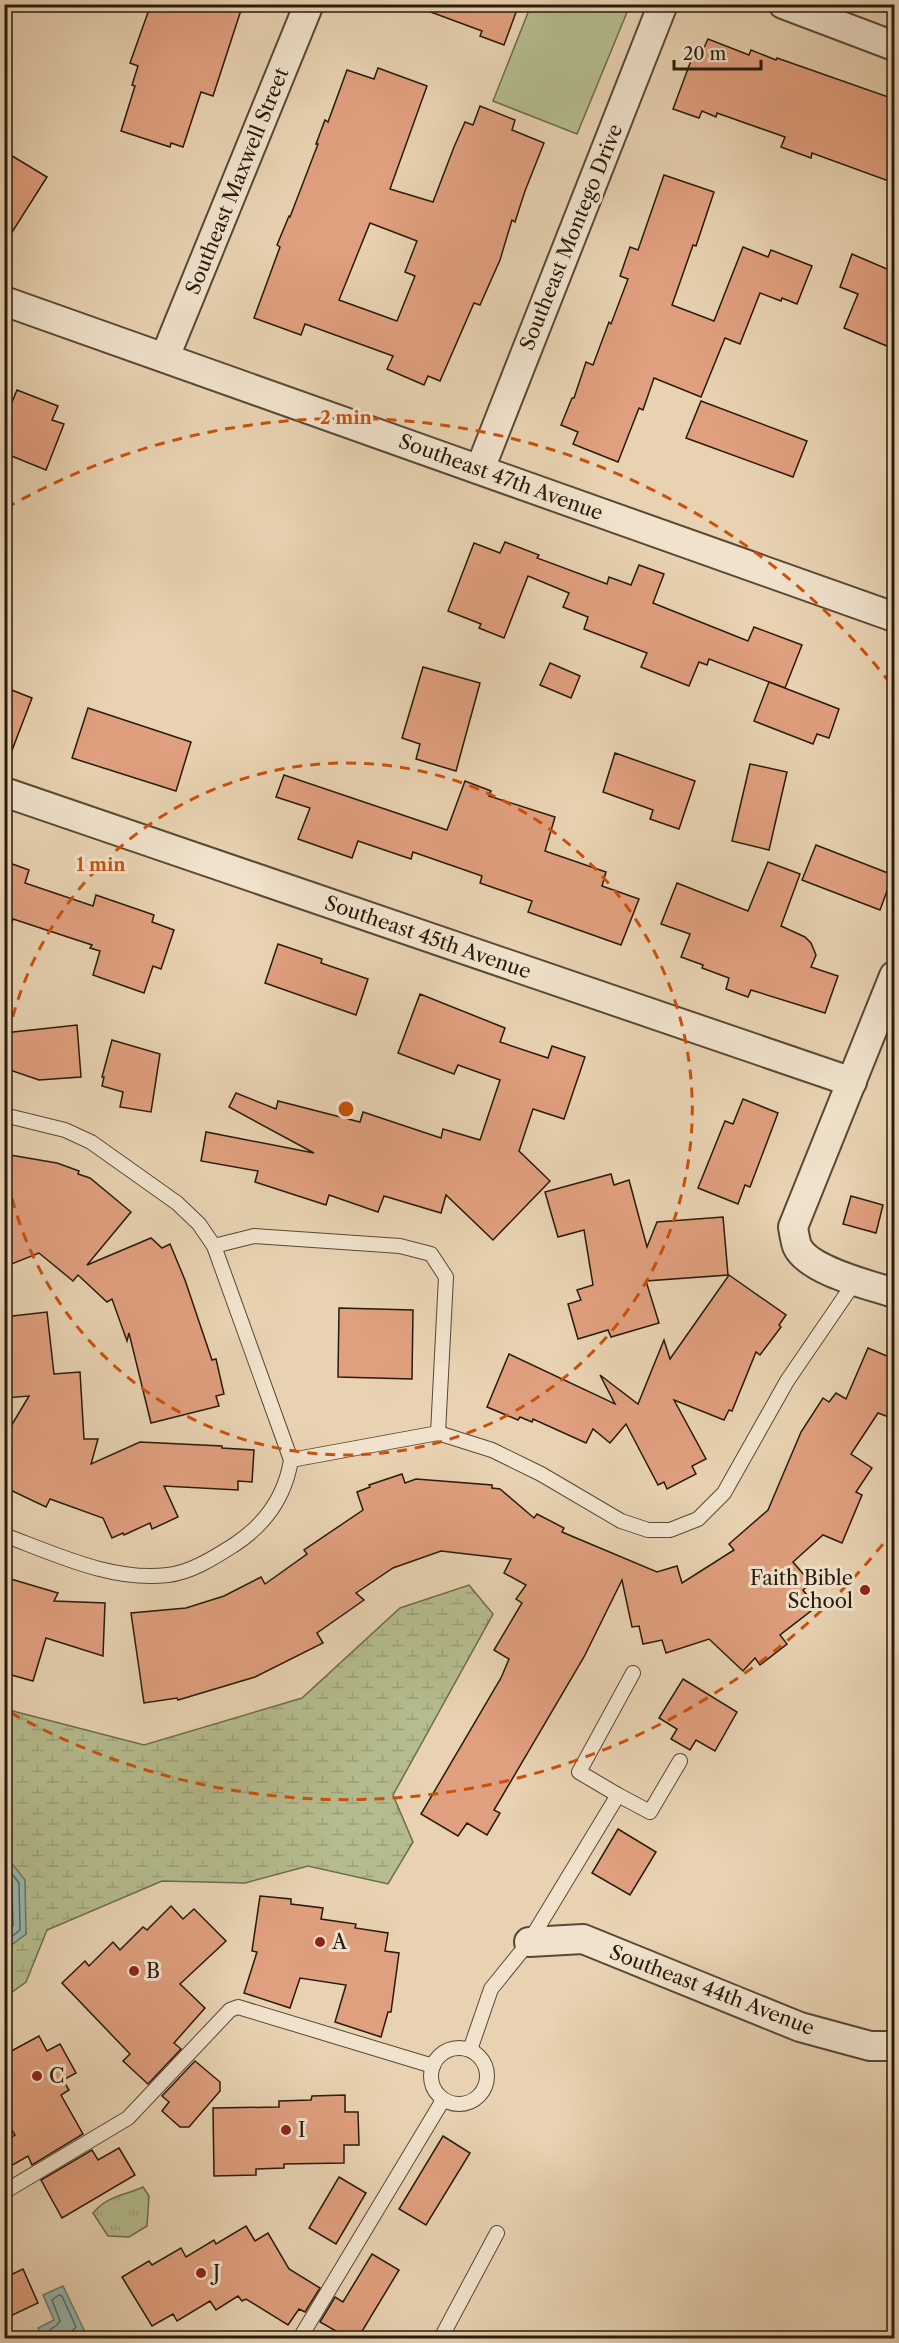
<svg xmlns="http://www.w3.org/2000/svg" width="899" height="2343" font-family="'Libre Caslon Text',serif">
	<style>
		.green { fill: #b5bc8d; stroke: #6e6c4c; stroke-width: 1.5 }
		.wetland { fill: url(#wetland-marsh); stroke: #6e6c4c; stroke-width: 1.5 }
		.park { fill: url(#park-tufts); stroke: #6e6c4c; stroke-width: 1.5 }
		.water { fill: #97b7ae; stroke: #6b796d; stroke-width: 1.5 }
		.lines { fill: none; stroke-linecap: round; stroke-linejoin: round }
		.shore { stroke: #60695d; stroke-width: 1.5 }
		.building { fill: #e09f7e; stroke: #281b0c; stroke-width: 1.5; fill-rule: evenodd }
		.lane-casing { stroke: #584935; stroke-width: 16 }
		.street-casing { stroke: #584935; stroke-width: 32 }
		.lane { stroke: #f0e2cc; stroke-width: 14 }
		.street { stroke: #f0e2cc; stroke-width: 28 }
		.ring { fill: none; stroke: #cb500c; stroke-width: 3; stroke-dasharray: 10 8 }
		.poi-dot { fill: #8f2418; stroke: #f0e2cc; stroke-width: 2 }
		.labels { text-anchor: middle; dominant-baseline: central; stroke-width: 6; stroke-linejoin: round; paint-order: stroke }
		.street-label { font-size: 20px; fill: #281b0c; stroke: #f0e2cc }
		.poi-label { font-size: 20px; fill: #281b0c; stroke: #f0e2cc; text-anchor: start }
		.centre { fill: #cb500c; stroke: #f0e2cc; stroke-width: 3 }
		.ring-label { font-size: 18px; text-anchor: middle; font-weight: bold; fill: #cb500c; stroke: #f0e2cc; stroke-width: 6; stroke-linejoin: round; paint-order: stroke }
	</style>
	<defs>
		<pattern id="wetland-marsh" width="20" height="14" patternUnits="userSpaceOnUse" patternTransform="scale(1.5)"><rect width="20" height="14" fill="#b5bc8d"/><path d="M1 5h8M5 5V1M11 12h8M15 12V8" fill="none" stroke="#9ca178"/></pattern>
		<pattern id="park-tufts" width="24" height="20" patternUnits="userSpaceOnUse" patternTransform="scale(1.5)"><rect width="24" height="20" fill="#b5bc8d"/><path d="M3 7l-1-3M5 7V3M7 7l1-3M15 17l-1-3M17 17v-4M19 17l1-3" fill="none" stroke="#9ca178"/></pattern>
	</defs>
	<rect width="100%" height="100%" fill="#e8d2b1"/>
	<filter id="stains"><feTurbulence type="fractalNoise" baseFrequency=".00333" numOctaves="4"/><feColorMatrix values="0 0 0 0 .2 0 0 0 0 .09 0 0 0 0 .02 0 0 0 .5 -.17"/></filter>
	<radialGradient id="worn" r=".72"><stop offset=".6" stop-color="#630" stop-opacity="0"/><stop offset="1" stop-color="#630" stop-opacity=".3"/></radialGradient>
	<!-- green -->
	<polygon class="green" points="531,5 630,5 577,134 493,101"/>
	<!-- wetland -->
	<polygon class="wetland" points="469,1585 493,1614 393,1795 413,1842 388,1884 308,1866 245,1883 162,1881 47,1930 26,1982 5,1997 4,1950 26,1934 14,1866 5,1861 5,1709 144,1745 302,1698 400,1608"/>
	<!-- park -->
	<path class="park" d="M 143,2187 L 149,2196 L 147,2226 L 129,2237 L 108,2236 L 93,2213 C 108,2195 124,2196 143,2187 Z"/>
	<!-- water -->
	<g class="water">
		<polygon points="5,1861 14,1866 25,1880 26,1934 5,1950"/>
		<polygon points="63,2286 85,2332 70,2338 43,2338 38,2328 54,2320 43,2295"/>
	</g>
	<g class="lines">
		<!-- shore -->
		<g class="shore">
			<polyline points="4,1868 10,1871 19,1883 20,1930 4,1943"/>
			<polyline points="4,1877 12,1886 13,1926 4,1933"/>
			<polyline points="48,2338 48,2331 57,2325 60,2321 52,2300 59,2295 62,2296 76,2327 70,2333 70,2338"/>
		</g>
	</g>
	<!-- building -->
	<g class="building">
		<polygon points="151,4 243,4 213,96 201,92 183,147 171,143 170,147 121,131 135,86 132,85 138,66 130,63"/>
		<polygon points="417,4 519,4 504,45 480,36 482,31 417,7"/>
		<polygon points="708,39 749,55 751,50 776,60 777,58 894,99 894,183 812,153 811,158 781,147 785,137 717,113 716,117 702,111 699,118 673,109 696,47 703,50"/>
		<path d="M 378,68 L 427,86 L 390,189 L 433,202 L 454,147 L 465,122 L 473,125 L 480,106 L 515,120 L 512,130 L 544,143 L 525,191 L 515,222 L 512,220 L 500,260 L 480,305 L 474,303 L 440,381 L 428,376 L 424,385 L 387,369 L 393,356 L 305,324 L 301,335 L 254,318 L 280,247 L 277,245 L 289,216 L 290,217 L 318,144 L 316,144 L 325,120 L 328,122 L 347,70 L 374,79 ZM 370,223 L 417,241 L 405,272 L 415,276 L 397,321 L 339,300 Z"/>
		<polygon points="4,151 47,177 4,245"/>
		<polygon points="664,175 714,192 696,246 693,245 672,305 714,321 743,247 768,257 771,250 812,266 797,304 782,298 781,301 760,293 740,344 725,338 701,397 654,378 643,410 639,408 618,462 573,444 578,432 561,425 572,398 574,398 586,362 593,365 609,322 611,324 628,279 620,276 630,247 638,250"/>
		<polygon points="852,254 894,272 894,349 844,328 858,294 840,287"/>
		<polygon points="17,390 58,406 52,420 64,424 46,470 4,453 4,421"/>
		<polygon points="701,401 807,441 793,477 686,438"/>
		<polygon points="505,542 539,555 537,558 607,584 609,577 631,585 639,565 664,574 653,603 748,641 754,627 802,645 785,688 709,659 707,665 699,662 689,686 641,667 647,653 584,629 588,617 563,607 569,593 528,576 504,638 479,628 481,624 448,611 474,543 500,553"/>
		<polygon points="550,663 580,676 571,698 540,685"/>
		<polygon points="423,667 480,683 456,771 416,759 420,744 402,738"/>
		<polygon points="769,682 839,709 829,738 817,734 813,744 754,721"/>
		<polygon points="4,687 32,698 6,766 4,765"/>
		<polygon points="88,708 191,742 176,791 72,758"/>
		<polygon points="615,753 695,781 679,829 650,819 653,810 603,792"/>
		<polygon points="750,764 787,772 769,850 732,841"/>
		<polygon points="284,775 447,830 465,781 491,791 489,796 555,817 545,851 606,872 602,886 639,899 621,945 528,912 532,901 480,883 482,876 413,852 411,859 358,841 352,858 298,839 310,808 276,797"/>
		<polygon points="816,845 893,875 880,910 802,880"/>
		<polygon points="4,861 29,870 25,883 93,906 96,895 154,915 152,922 174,930 161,969 153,966 144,993 93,975 100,951 90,948 92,945 13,919 9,932 4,931"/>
		<polygon points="768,862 800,874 781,926 805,937 811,943 816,955 811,967 838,976 825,1013 751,990 748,997 726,989 729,978 702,968 703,965 681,957 690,934 661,924 677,883 748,911"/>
		<polygon points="278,944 322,959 321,963 368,979 356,1015 265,983"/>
		<polygon points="420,994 505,1028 500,1042 548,1058 552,1046 585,1057 564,1119 533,1109 519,1151 550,1181 493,1240 446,1195 441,1213 384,1196 378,1212 329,1195 326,1205 255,1182 258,1171 201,1161 206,1132 314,1153 229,1107 236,1093 276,1109 278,1101 360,1122 363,1112 441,1138 443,1129 480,1140 500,1080 458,1065 454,1074 398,1053"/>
		<polygon points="77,1025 81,1077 39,1080 4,1068 4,1033"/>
		<polygon points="112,1040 160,1054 151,1112 120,1107 123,1092 102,1086 104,1077 102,1077"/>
		<polygon points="743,1099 778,1113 750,1187 745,1185 738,1204 698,1188 725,1121 733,1124"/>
		<polygon points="4,1154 57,1163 79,1171 78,1174 90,1178 131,1212 87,1265 151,1238 162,1248 170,1244 185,1280 212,1360 216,1359 224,1394 216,1396 219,1406 151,1423 129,1333 127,1341 112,1299 107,1302 78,1275 73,1281 39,1253 4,1267"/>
		<polygon points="611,1174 614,1185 629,1180 647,1247 657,1222 723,1217 728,1275 646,1281 659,1323 611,1337 608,1330 578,1339 568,1304 581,1300 577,1290 593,1285 584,1230 558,1237 545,1192"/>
		<polygon points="851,1196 883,1205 876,1233 843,1224"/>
		<polygon points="729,1275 786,1315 779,1325 781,1327 760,1355 756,1352 732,1411 729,1410 724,1420 674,1400 706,1459 692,1466 696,1474 667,1489 664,1482 658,1485 626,1424 610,1443 593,1429 586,1443 533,1419 532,1422 520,1417 518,1420 487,1407 509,1354 615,1404 600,1375 638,1404 664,1340 670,1359"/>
		<polygon points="339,1308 413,1310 412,1379 338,1377"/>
		<polygon points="47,1312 54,1374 80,1372 84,1439 98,1439 91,1464 140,1442 222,1446 222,1448 254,1450 252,1482 238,1481 238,1490 164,1486 178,1517 152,1529 150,1523 124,1535 123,1533 112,1538 103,1518 50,1499 46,1507 4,1487 4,1438 29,1396 4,1398 4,1317"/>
		<polygon points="868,1348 894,1359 894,1419 878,1413 851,1454 872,1468 856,1492 862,1495 842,1543 823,1535 793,1562 811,1583 803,1590 816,1607 780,1635 787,1644 760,1665 755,1658 743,1671 709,1639 666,1653 662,1640 643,1644 639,1626 632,1627 622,1580 584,1657 494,1810 500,1813 487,1835 467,1823 458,1836 421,1814 501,1678 509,1659 494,1650 522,1603 516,1599 526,1585 504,1573 511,1559 441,1551 393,1568 356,1593 364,1600 317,1633 323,1643 255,1677 178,1700 177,1698 144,1703 131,1613 186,1608 224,1596 261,1577 265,1584 307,1554 304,1550 363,1510 357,1492 370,1487 369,1485 402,1474 405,1483 416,1479 492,1485 492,1488 500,1489 534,1518 537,1514 564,1528 562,1532 657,1572 677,1566 682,1583 734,1550 729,1544 768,1510 801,1432 823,1398 829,1402 836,1393 846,1399"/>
		<polygon points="4,1577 58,1593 54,1601 105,1603 103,1656 46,1638 33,1681 4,1673"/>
		<polygon points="683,1679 737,1712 715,1751 696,1740 690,1750 671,1739 677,1729 659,1718"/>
		<polygon points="618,1829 656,1852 630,1895 592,1873"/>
		<polygon points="260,1896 291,1899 291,1904 323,1908 321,1919 356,1924 355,1928 388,1933 385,1951 399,1953 391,2012 388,2012 381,2037 335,2022 346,1985 300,1978 290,2008 244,1993 257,1952 252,1951"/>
		<polygon points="171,1906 183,1919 194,1909 226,1941 180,1984 205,2008 174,2043 181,2049 148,2084 123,2061 130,2054 62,1983 85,1961 89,1966 113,1942 120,1950 143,1927 147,1930"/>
		<polygon points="39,2036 47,2051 60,2044 76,2073 63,2080 69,2090 61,2095 83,2134 32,2165 28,2156 4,2170 4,2142 15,2135 4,2117 4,2055"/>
		<polygon points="195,2061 220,2082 220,2091 189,2127 180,2127 162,2111 169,2102 162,2096"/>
		<polygon points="345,2095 345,2112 358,2112 359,2145 344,2145 344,2163 284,2164 284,2168 256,2169 256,2175 214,2176 213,2108 279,2107 279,2101 311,2100 312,2096"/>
		<polygon points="443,2136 470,2153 426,2225 399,2209"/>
		<polygon points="119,2148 135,2175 62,2218 41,2180 92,2150 98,2160"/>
		<polygon points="339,2177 366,2193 336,2244 309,2228"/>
		<polygon points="246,2226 255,2241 268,2233 289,2269 320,2288 305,2312 299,2309 288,2325 246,2299 242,2301 238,2296 216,2310 210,2301 177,2321 173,2314 152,2326 122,2277 149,2261 152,2265 181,2248 186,2257 214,2240 216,2244"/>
		<polygon points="372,2254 399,2270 358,2338 348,2338 320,2322 335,2297 343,2302"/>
		<polygon points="23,2269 38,2303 4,2319 4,2278"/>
	</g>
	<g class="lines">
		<!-- lane casing -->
		<g class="lane-casing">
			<g id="lane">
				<path d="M 4,1115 L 65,1130 L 91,1142 L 177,1203 L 199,1224 L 214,1246 L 291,1460 C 285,1497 266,1524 234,1545 C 215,1557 192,1572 168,1575 C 113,1582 55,1554 4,1535"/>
				<polyline points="214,1246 254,1236 400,1246 431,1254 446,1277 438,1433"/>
				<polyline points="291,1460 438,1433 492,1450 541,1474 621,1521 648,1530 670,1530 698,1519 724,1493 787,1381 856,1280"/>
				<polyline points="618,1795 650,1812 680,1761"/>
				<circle cx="459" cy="2076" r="28"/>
				<polyline points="470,2050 491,1989 529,1942 618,1795 579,1772 633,1673"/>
				<polyline points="4,2192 128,2118 230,2010 238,2007 433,2066"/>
				<polyline points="300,2338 443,2100"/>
				<polyline points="441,2338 497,2233"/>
			</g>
		</g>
		<!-- street casing -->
		<g class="street-casing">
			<g id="street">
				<polyline points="783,4 894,46"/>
				<polyline points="4,301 894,617"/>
				<polyline points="165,357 309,4"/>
				<polyline points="480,469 663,4"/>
				<polyline points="4,792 852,1082"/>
				<path d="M 894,976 L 793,1227 C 794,1233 795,1240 797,1246 C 808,1271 870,1285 894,1293"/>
				<polyline points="529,1942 583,1939 800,2027 870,2046 894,2046"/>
			</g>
		</g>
		<!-- lane -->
		<use href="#lane" class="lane"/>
		<!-- street -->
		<use href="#street" class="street"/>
	</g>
	<!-- distance rings -->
	<g class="ring">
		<path d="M5 1052A346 346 0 1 1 5 1166"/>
		<path d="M894 1530A691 691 0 0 1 6 1710M6 508A691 691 0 0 1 894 688"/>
	</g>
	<!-- markers -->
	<g class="poi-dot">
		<circle cx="865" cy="1590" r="6"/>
		<circle cx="320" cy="1942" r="6"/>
		<circle cx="134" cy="1971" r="6"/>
		<circle cx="37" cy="2076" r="6"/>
		<circle cx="286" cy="2130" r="6"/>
		<circle cx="201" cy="2273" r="6"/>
	</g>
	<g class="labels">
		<!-- street labels -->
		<g class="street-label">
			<text transform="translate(237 181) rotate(-68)">Southeast Maxwell Street</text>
			<text transform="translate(571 237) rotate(-68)">Southeast Montego Drive</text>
			<text transform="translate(501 477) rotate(20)">Southeast 47th Avenue</text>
			<text transform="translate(428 937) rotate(19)">Southeast 45th Avenue</text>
			<text transform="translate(712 1990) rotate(21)">Southeast 44th Avenue</text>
		</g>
		<!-- poi labels -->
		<g class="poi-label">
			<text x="853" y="1578" text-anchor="end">Faith Bible<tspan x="853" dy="23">School</tspan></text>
			<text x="332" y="1942">A</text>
			<text x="146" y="1971">B</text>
			<text x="49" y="2076">C</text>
			<text x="298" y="2130">I</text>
			<text x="213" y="2273">J</text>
		</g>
	</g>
	<circle cx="346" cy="1109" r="9" class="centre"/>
	<g class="ring-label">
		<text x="346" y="424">2 min</text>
		<text x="101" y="871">1 min</text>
	</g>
	<!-- margin -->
	<rect width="899" height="2343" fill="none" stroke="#e8d2b1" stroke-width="24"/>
	<rect x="6" y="6" width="887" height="2331" fill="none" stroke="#281b0c" stroke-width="3"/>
	<rect x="12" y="12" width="875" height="2319" fill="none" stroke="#281b0c" stroke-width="1.5"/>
	<!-- scale -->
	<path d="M674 60v9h87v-9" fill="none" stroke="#281b0c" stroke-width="3"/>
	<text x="683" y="60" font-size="18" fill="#281b0c" stroke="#f0e2cc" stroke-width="4.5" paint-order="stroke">20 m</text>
	<rect width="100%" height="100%" filter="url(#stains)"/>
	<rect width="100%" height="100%" fill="url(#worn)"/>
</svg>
